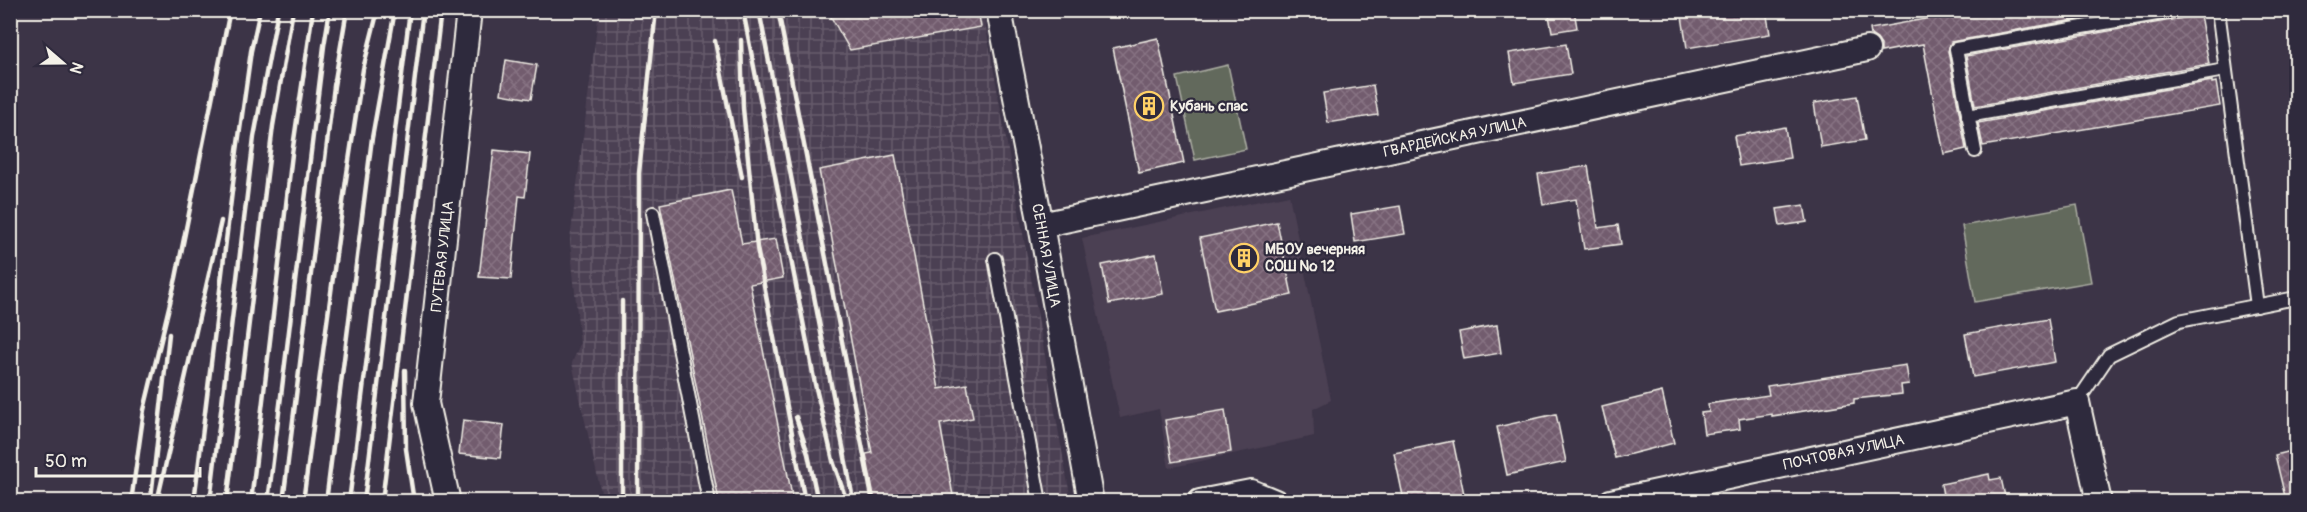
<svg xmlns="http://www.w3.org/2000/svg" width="2307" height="512" font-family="Pangolin,sans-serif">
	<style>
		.built { fill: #4c4053 }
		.industrial { fill: url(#industrial-grid) }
		.pitch { fill: #62695c; stroke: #abada2; stroke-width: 1.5 }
		.building { fill: url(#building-cross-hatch); stroke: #f4f1e8; stroke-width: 1.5 }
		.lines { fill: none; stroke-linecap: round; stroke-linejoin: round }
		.lane-casing { stroke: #f4f1e8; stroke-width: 16 }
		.street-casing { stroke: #f4f1e8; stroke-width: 28 }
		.lane { stroke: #2f2a3d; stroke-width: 12 }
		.street { stroke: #2f2a3d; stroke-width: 24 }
		.rail { stroke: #f4f1e8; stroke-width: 4.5 }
		.labels { text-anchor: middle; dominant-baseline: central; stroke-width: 4.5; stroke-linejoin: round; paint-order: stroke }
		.poi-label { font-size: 15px; font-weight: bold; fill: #f4f1e8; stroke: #2f2a3d; text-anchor: start }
		.street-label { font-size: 15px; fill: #f4f1e8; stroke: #2f2a3d }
	</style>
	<defs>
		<pattern id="industrial-grid" width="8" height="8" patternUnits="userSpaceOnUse" patternTransform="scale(1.5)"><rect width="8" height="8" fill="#4c4053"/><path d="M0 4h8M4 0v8" fill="none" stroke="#665c6c"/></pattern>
		<pattern id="building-cross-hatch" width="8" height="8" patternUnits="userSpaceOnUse" patternTransform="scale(1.5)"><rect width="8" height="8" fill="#725b6e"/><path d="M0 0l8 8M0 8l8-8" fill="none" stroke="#877383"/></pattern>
	</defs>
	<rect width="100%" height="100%" fill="#3c3447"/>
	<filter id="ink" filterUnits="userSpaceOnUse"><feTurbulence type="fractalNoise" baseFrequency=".0167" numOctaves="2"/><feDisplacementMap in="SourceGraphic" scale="12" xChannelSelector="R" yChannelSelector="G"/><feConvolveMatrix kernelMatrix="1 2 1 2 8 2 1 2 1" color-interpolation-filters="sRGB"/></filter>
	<g filter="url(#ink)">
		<!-- built -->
		<polygon class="built" points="1289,195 1331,400 1313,409 1314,436 1169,468 1159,409 1120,418 1082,238"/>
		<!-- industrial -->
		<polygon class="industrial" points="599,11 983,11 1071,501 603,501 572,363 580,344 570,240"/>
		<!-- pitch -->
		<g class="pitch">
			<polygon points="1228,65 1246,149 1195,160 1177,77"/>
			<polygon points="2077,205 2091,282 1975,302 1962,226"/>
		</g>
		<!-- building -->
		<g class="building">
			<polygon points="827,10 978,10 981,27 850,50"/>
			<polygon points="1548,10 1574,10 1577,28 1552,32"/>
			<polygon points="1681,10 1766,10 1770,34 1687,48"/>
			<polygon points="1974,10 2129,10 1951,42 1948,51 1966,149 1944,154 1923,44 1881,52 1881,45 1877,39 1871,35 1870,29"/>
			<polygon points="2200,15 2209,64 1975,106 1966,56"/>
			<polygon points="1158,38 1184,163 1139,173 1113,48"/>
			<polygon points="1566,44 1571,74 1514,83 1509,53"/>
			<polygon points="506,60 537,65 531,99 501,94"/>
			<polygon points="2212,81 2212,83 2216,82 2220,106 1983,146 1978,123"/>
			<polygon points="1373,85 1378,115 1328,123 1323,93"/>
			<polygon points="1857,96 1865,140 1821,147 1814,103"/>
			<polygon points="1785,127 1790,158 1739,166 1734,136"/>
			<polygon points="494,150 530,154 525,197 519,196 511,279 479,277"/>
			<polygon points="895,155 939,389 967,384 973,418 940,424 954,501 875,501 866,454 872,453 819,170"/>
			<polygon points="1588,166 1598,228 1618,225 1621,244 1584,249 1576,199 1543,205 1538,174"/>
			<polygon points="731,190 742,244 776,239 783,278 750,284 793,501 719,501 660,204"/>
			<polygon points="1804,205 1807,222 1780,226 1777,209"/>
			<polygon points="1400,206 1405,234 1355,242 1351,214"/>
			<polygon points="1277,222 1292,295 1215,311 1200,238"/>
			<polygon points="1156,254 1163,294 1109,304 1102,265"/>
			<polygon points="2048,319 2055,362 1973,377 1965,334"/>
			<polygon points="1497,325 1501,353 1464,359 1459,332"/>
			<polygon points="1906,365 1909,384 1901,385 1902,394 1854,399 1854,403 1772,416 1772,414 1739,419 1740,429 1704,434 1701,413 1709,412 1708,404 1769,395 1767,386"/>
			<polygon points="1662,392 1674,443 1615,458 1602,407"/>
			<polygon points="1225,410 1231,452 1172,462 1165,420"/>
			<polygon points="1556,414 1566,462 1507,475 1497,427"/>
			<polygon points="463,420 504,425 500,458 459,454"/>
			<polygon points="1453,441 1464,494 1426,501 1404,501 1394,453"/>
			<polygon points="2296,450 2296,501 2286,501 2275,455"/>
			<polygon points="1989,474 1990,480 2001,478 2006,501 1944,501 1941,484"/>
		</g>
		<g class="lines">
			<!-- lane casing -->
			<g class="lane-casing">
				<g id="lane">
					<polyline points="2218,10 2257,306"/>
					<polyline points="1968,116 2225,70"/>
					<polyline points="1975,151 1956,49 2180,10"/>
					<polyline points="653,213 709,502"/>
					<polyline points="995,259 1040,502"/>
					<polyline points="2077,402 2109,355 2179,321 2296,298"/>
				</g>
			</g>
			<!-- street casing -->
			<g class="street-casing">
				<g id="street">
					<path id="s1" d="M 999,10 L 1041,225 L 1091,502"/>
					<path id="s2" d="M 1041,225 L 1867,49"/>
					<path id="s3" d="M 448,502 L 426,403 L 469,10"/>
					<polyline points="1200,502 1251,492 1275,502"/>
					<path id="s4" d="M 1611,502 L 2077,402 L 2099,502"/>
				</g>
			</g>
			<!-- lane -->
			<use href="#lane" class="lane"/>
			<!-- street -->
			<use href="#street" class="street"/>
			<!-- rail -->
			<g class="rail">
				<polyline points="743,10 815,384 833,461 847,502"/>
				<polyline points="759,10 853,499"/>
				<polyline points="778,10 873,502"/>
				<polyline points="741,40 743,108 757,248 805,502"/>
				<polyline points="715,41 742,177"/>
				<polyline points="405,370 406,449 414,502"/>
				<polyline points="796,417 808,454 818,502"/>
				<polyline points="151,498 169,334"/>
				<polyline points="131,502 144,410 176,278 230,10"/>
				<polyline points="157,502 221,221"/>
				<polyline points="194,502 237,151 251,51 260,10"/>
				<polyline points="210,502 254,137 278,10"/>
				<polyline points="227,502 273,126 293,10"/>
				<polyline points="251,502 292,154 313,10"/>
				<polyline points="268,502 324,46 330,10"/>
				<polyline points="283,502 334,86 347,10"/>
				<polyline points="303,502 346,180 363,69 378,10"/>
				<polyline points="326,502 372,138 395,10"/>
				<polyline points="349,502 410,10"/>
				<polyline points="364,502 423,10"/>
				<polyline points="382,502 441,10"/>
				<polyline points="622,502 622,301"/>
				<polyline points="638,502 639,173 656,10"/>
			</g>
		</g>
	</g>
	<!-- icons -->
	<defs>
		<g id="building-ring" transform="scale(1.5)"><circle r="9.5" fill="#2f2a3d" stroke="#ffd166" stroke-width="1.5"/><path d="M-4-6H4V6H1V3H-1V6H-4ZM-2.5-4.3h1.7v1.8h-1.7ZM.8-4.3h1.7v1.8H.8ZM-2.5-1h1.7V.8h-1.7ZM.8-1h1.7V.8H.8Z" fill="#ffd166"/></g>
	</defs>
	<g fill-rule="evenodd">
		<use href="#building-ring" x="1149" y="106"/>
		<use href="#building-ring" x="1244" y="258"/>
	</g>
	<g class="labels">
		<!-- poi labels -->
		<g class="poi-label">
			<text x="1170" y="106">Кубань спас</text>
			<text x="1265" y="249">МБОУ вечерняя<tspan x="1265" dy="17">СОШ № 12</tspan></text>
		</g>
		<!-- street labels -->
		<g class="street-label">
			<text stroke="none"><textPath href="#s2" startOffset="423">ГВАРДЕЙСКАЯ УЛИЦА</textPath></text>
			<text stroke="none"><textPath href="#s1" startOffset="250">СЕННАЯ УЛИЦА</textPath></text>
			<text stroke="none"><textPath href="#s3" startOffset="249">ПУТЕВАЯ УЛИЦА</textPath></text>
			<text stroke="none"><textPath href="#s4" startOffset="238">ПОЧТОВАЯ УЛИЦА</textPath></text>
		</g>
	</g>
	<!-- margin -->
	<rect width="2307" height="512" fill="none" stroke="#2f2a3d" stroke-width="36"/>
	<rect x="18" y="18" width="2271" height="476" fill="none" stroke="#f4f1e8" stroke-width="2" filter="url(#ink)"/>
	<!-- north arrow -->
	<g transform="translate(63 63) rotate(110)" stroke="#2f2a3d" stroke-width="4.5" paint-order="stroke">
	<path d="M0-4.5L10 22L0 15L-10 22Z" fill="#f4f1e8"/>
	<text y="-9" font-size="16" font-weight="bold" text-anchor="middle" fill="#f4f1e8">N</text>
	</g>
	<!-- scale -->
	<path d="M36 467v9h164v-9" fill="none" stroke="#f4f1e8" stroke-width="3"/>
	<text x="45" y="467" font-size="18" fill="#f4f1e8" stroke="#2f2a3d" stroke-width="4.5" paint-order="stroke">50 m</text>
</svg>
